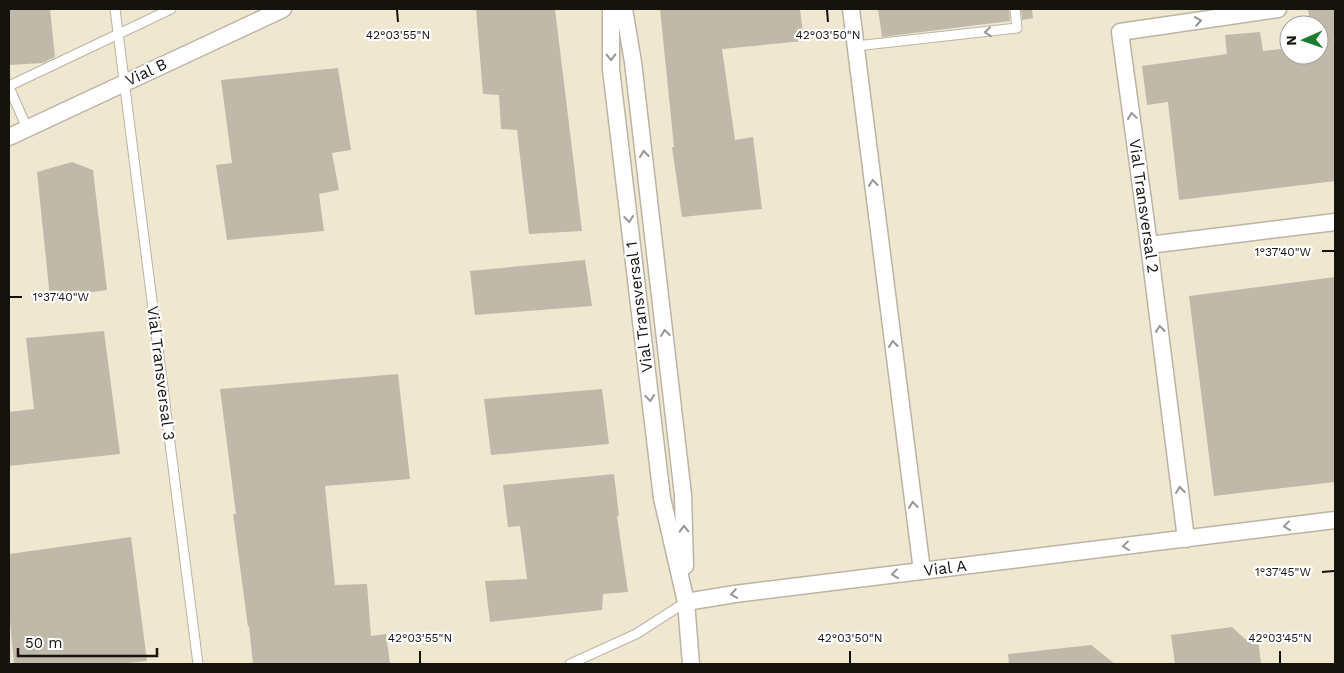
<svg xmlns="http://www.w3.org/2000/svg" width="1344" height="673" font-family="'Work Sans',sans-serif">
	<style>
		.built { fill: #f0e7d0; fill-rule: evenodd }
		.building { fill: #bfb9aa }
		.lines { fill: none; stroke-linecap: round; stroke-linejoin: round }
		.service-casing { stroke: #bab4a5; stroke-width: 11 }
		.minor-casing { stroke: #bab4a5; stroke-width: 19 }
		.service { stroke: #fff; stroke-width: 9 }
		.minor { stroke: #fff; stroke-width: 16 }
		.oneway { stroke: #969593 }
		.ticks { fill: none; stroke: #15130e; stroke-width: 2 }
		.labels { text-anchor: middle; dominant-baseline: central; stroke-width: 4.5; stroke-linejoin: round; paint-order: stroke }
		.street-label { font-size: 16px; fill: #15130e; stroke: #fff }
		.ticks-label { font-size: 12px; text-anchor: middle; fill: #15130e; stroke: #fff; stroke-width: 4.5; stroke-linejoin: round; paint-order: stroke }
	</style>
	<rect width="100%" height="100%" fill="#faf4e4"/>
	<!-- built -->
	<path class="built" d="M 9,9 L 1335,9 L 1335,664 L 9,664 ZM 1289,25 L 1319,25 L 1319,55 L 1289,55 Z"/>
	<!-- building -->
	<g class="building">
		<polygon points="9,9 50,9 55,57 43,63 9,65"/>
		<polygon points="476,9 555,9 582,231 529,234 517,130 501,129 499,95 483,94"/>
		<polygon points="660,9 800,9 804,41 722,49 735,140 753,137 762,209 682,217 672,147 674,147"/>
		<polygon points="878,9 1009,9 1010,21 882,37"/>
		<polygon points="1021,9 1032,9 1033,18 1022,20"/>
		<polygon points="1308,9 1335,9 1335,181 1179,200 1168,102 1147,105 1142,66 1227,54 1225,35 1260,32 1263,51 1289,48 1289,55 1319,55 1319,25 1310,25"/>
		<polygon points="338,68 351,150 332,153 339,190 319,194 324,231 227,240 216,165 232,163 221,80"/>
		<polygon points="72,162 93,170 107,290 50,298 37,172"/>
		<polygon points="585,260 592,306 475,315 470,271"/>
		<polygon points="1335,277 1335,482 1214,496 1189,296"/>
		<polygon points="104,331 120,454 9,466 9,412 34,409 26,338"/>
		<polygon points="398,374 410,479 325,486 335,585 367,584 371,636 386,634 390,664 253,664 249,626 248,627 233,514 236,514 220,389"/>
		<polygon points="602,389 609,444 491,455 484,399"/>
		<polygon points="614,474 619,516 617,516 628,592 603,594 602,610 490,622 485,581 527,579 520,526 508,527 503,485"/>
		<polygon points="131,537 147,661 117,664 14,664 9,611 9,554"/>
		<polygon points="1232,627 1245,639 1258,639 1261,664 1175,664 1171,635"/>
		<polygon points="1091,645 1115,664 1009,664 1008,654"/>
	</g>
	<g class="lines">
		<!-- service casing -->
		<g class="service-casing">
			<g id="service">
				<polyline points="115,9 198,664"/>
				<polyline points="856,46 1017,28 1015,9"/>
				<polyline points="9,86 171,9"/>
				<polyline points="9,87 27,128"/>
				<polyline points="570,664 636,634 686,602"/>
			</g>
		</g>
		<!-- minor casing -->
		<g class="minor-casing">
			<g id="minor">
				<polyline points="611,9 611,69 662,498 686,602 691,664"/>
				<polyline points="624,9 633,62 683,495 685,566"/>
				<polyline points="851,9 922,571"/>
				<polyline points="9,137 283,9"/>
				<polyline points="1149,245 1335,222"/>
				<polyline points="1186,539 1149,245 1120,32 1278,9"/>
				<polyline points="686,602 735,594 1335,520"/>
			</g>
		</g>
		<!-- service -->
		<use href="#service" class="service"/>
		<!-- minor -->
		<use href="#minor" class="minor"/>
	</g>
	<!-- one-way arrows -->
	<defs><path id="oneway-chevron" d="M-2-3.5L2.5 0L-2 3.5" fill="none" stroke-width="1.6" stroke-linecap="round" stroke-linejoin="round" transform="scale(1.25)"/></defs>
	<g class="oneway">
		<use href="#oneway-chevron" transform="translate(1198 21) rotate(-8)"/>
		<use href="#oneway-chevron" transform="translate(988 32) rotate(174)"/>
		<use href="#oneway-chevron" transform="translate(611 57) rotate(89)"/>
		<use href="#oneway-chevron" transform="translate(1132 116) rotate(-98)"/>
		<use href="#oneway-chevron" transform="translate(644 154) rotate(-97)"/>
		<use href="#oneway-chevron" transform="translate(873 183) rotate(-97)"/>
		<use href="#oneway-chevron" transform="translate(629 219) rotate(83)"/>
		<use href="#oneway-chevron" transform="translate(1160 329) rotate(-97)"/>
		<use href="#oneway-chevron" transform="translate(665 333) rotate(-97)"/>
		<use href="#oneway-chevron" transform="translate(893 344) rotate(-97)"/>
		<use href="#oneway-chevron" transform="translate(650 398) rotate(83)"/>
		<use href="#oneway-chevron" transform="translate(1180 490) rotate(-97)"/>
		<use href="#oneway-chevron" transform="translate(913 505) rotate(-97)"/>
		<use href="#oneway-chevron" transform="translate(1287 526) rotate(173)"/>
		<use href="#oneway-chevron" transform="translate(684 529) rotate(-92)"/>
		<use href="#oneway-chevron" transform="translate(1126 546) rotate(173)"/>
		<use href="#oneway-chevron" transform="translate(895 574) rotate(173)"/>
		<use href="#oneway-chevron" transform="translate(734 594) rotate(172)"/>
	</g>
	<!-- ticks -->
	<path class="ticks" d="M 397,10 L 398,22M 827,10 L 828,22M 1322,251 L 1334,251M 10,297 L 22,297M 1322,572 L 1334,571M 420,651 L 420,663M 850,651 L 850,663M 1280,651 L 1280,663"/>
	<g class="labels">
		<!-- street labels -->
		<g class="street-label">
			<text transform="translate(146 72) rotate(-25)">Vial B</text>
			<text transform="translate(1144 206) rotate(82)">Vial Transversal 2</text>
			<text transform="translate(639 307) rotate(-97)">Vial Transversal 1</text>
			<text transform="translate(161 373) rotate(83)">Vial Transversal 3</text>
			<text transform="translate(945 568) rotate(-7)">Vial A</text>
		</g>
	</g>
	<g class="ticks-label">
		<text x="398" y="39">42°03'55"N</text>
		<text x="828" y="39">42°03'50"N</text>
		<text x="1283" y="256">1°37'40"W</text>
		<text x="61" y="301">1°37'40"W</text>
		<text x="1283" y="576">1°37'45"W</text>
		<text x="420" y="642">42°03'55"N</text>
		<text x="850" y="642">42°03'50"N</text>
		<text x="1280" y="642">42°03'45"N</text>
	</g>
	<!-- border -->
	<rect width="1344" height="673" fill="none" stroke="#15130e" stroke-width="20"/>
	<!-- north arrow -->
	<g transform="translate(1304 40) rotate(268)"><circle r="24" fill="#ffffff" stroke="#a1a19f"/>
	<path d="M0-4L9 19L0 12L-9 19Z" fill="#187e31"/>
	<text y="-8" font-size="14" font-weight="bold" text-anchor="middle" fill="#15130e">N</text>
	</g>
	<!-- scale -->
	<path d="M18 648v8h139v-8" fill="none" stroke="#15130e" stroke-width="2.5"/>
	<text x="25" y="648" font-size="15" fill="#15130e" stroke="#ffffff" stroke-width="4" paint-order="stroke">50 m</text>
</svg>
